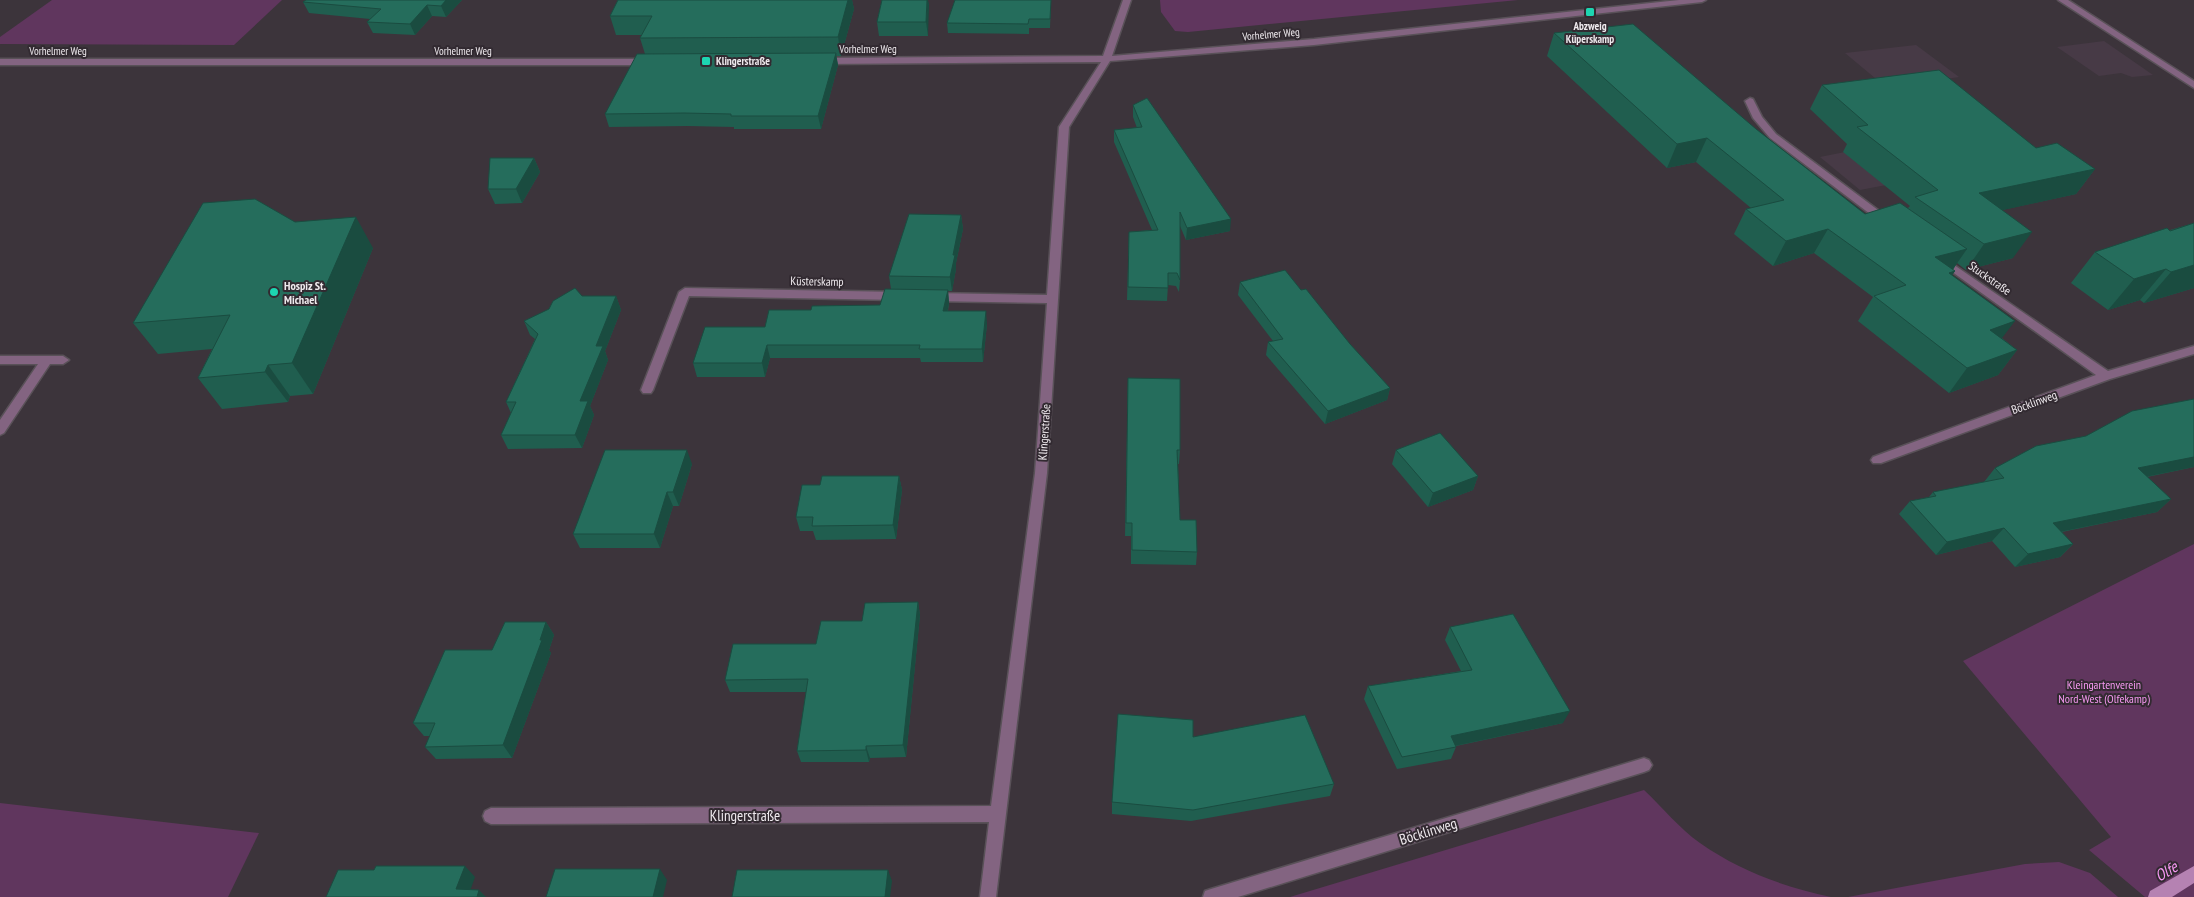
<svg xmlns="http://www.w3.org/2000/svg" width="2194" height="897" font-family="'PT Sans Narrow',sans-serif">
	<style>
		.built { fill: #473a46 }
		.green { fill: #60365e }
		.lines { fill: none; stroke-linecap: round; stroke-linejoin: round }
		.stream { fill: #b582b2; fill-rule: evenodd }
		.street-casing { stroke: #595158; stroke-width: 3 }
		.street { fill: #836481; fill-rule: evenodd }
		.wall { fill: #205e4f }
		.shaded-wall { fill: #1a4c40 }
		.building { fill: #256d5c; stroke: #1a4c40 }
		.poi-dot { fill: #1dd5b1; stroke: #322a31; stroke-width: 2 }
		.labels { text-anchor: middle; dominant-baseline: central; stroke-width: 4; stroke-linejoin: round; paint-order: stroke }
		.far-poi-label { font-size: 11px; font-weight: bold; fill: #efeaee; stroke: #322a31 }
		.far-street-label { font-size: 11px; fill: #efeaee; stroke: #322a31 }
		.street-label { font-size: 12px; fill: #efeaee; stroke: #322a31 }
		.poi-label { font-size: 12px; font-weight: bold; fill: #efeaee; stroke: #322a31; text-anchor: start }
		.park-label { font-size: 12px; fill: #f799f2; stroke: #322a31 }
		.near-street-label { font-size: 15px; fill: #efeaee; stroke: #322a31 }
		.near-water-label { font-size: 16px; font-style: italic; fill: #f598f1; stroke: #322a31 }
	</style>
	<rect width="100%" height="100%" fill="#3c343b"/>
	<!-- built -->
	<g class="built">
		<polygon points="2104,41 2153,75 2132,77 2121,73 2099,76 2057,47"/>
		<polygon points="1916,45 1959,77 1887,88 1845,53"/>
		<polygon points="1865,148 1907,181 1860,190 1820,157"/>
	</g>
	<!-- green -->
	<g class="green">
		<polygon points="52,0 282,0 234,45 0,44 0,37"/>
		<polygon points="1160,0 1518,0 1188,32 1175,31 1161,12"/>
		<polygon points="2194,544 2194,897 2145,897 2089,850 2111,837 1963,661"/>
		<path d="M 1644,790 C 1662,807 1680,829 1700,843 C 1740,871 1784,887 1831,897 L 1290,897 Z"/>
		<polygon points="0,803 259,833 228,897 0,897"/>
		<polygon points="2059,862 2090,873 2118,897 1848,897 2025,864"/>
	</g>
	<g class="lines">
		<!-- stream -->
		<polygon class="stream" points="2194,866 2194,883 2172,897 2148,897 2150,891"/>
		<!-- street casing -->
		<g class="street-casing">
			<g id="street">
				<polygon points="1123,0 1131,0 1112,56 1314,39 1679,0 1706,0 1702,2 1314,45 1110,61 1069,127 1047,473 996,897 980,897 989,822 491,824 485,821 483,816 485,811 491,808 991,806 1035,473 1047,303 932,301 926,297 932,293 1047,295 1059,127 1101,62 820,64 816,61 820,58 1103,56"/>
				<polygon points="2058,0 2068,0 2194,81 2194,88"/>
				<polygon points="0,59 650,59 654,62 650,65 0,65"/>
				<polygon points="1750,98 1753,99 1762,117 1776,134 1890,219 1890,223 1882,223 1770,138 1753,118 1745,101"/>
				<polygon points="1941,256 2108,371 2194,346 2194,354 2110,379 1881,463 1873,463 1871,460 1873,457 2096,375 1937,261 1936,259 1937,257"/>
				<polygon points="685,288 899,292 905,296 899,300 689,296 653,390 651,393 643,393 641,390 679,292"/>
				<polygon points="0,356 63,356 69,360 63,364 50,364 4,433 0,435 0,420 38,364 0,364"/>
				<polygon points="1644,758 1649,760 1652,765 1649,770 1644,772 1238,897 1203,897 1205,891 1211,889"/>
			</g>
		</g>
		<!-- street -->
		<use href="#street" class="street"/>
	</g>
	<!-- wall -->
	<g class="wall">
		<polygon points="306,0 462,0 446,17 432,16 415,35 373,33 367,22 370,19 309,13 303,2"/>
		<polygon points="618,0 852,0 854,9 841,56 836,56 838,65 821,129 734,129 734,127 688,126 609,127 605,114 645,54 640,38 642,35 616,35 610,16"/>
		<polygon points="882,0 928,0 928,36 879,36 877,22"/>
		<polygon points="955,0 1051,0 1050,28 1029,28 1029,34 948,33 947,23"/>
		<polygon points="1554,33 1756,129 1865,214 1908,208 1910,206 1843,152 1847,144 1810,109 1822,85 2036,148 2095,169 2076,194 2002,210 2013,258 1966,270 1957,263 1953,270 1955,271 1952,275 2002,338 2017,350 1998,375 1949,393 1858,321 1873,297 1814,253 1773,266 1734,234 1746,209 1751,208 1696,162 1667,168 1547,56"/>
		<polygon points="1133,105 1230,231 1186,240 1180,226 1180,280 1179,292 1176,286 1168,285 1167,301 1127,300 1129,232 1152,230 1114,142 1114,130 1137,128 1133,117"/>
		<polygon points="534,158 540,172 522,203 495,204 488,189"/>
		<polygon points="961,215 963,229 956,263 956,269 952,291 948,291 949,303 948,311 987,324 983,362 921,362 920,358 770,358 765,377 697,377 693,363 765,327 811,310 880,305 891,289 889,276"/>
		<polygon points="295,222 373,248 313,394 290,396 288,402 222,409 198,378 212,349 158,354 133,323"/>
		<polygon points="2194,223 2194,288 2144,303 2140,300 2108,310 2071,283 2095,252"/>
		<polygon points="1240,282 1301,290 1390,388 1387,400 1325,424 1266,355 1268,342 1273,341 1238,295"/>
		<polygon points="582,296 616,296 621,310 605,351 608,360 590,406 594,415 582,448 508,449 501,435 511,413 506,402 535,339 530,335 524,321"/>
		<polygon points="1128,378 1180,450 1179,464 1178,464 1180,520 1197,552 1196,565 1131,564 1131,536 1125,536"/>
		<polygon points="2086,436 2194,467 2147,477 2171,499 2157,512 2062,532 2073,544 2060,557 2015,567 1992,541 1936,555 1899,514 1910,501 1929,497 1933,492 1984,482 1995,468"/>
		<polygon points="1396,450 1478,476 1473,490 1428,507 1392,464"/>
		<polygon points="692,464 679,506 673,506 660,548 580,548 573,534"/>
		<polygon points="899,476 902,490 896,539 816,540 813,531 800,531 796,517 820,485"/>
		<polygon points="918,602 920,615 906,757 870,758 869,762 801,762 797,751 806,692 730,692 725,680 816,644 862,621"/>
		<polygon points="546,622 554,635 549,650 551,653 512,758 436,759 425,747 430,736 424,736 413,723 492,650"/>
		<polygon points="1450,627 1563,723 1456,746 1456,747 1451,759 1397,769 1364,699 1368,686 1461,671 1445,640"/>
		<polygon points="1193,737 1334,784 1330,796 1191,821 1112,814 1112,802"/>
	</g>
	<!-- shaded-wall -->
	<g class="shaded-wall">
		<polygon points="446,0 462,0 446,17 441,6"/>
		<polygon points="848,0 852,0 854,9 841,56 838,37"/>
		<polygon points="927,0 928,0 929,4 928,36 926,22"/>
		<polygon points="427,5 432,16 415,35 410,24"/>
		<polygon points="836,53 838,65 821,129 818,116"/>
		<polygon points="1707,138 1696,162 1667,168 1677,144"/>
		<polygon points="534,158 540,172 522,203 516,189"/>
		<polygon points="2095,169 2076,194 1962,219 1979,193"/>
		<polygon points="961,215 963,229 956,263 956,269 952,291 950,277 953,255"/>
		<polygon points="356,217 373,248 313,394 292,363"/>
		<polygon points="1231,219 1230,231 1186,240 1187,228"/>
		<polygon points="1828,229 1814,253 1773,266 1786,241"/>
		<polygon points="2032,232 2013,258 1966,270 1984,244"/>
		<polygon points="1967,249 1951,272 1955,271 1938,296 1935,257"/>
		<polygon points="2194,265 2194,288 2144,303 2171,272"/>
		<polygon points="2166,269 2140,300 2108,310 2134,279"/>
		<polygon points="948,290 949,303 945,325 943,311"/>
		<polygon points="616,296 621,310 605,351 608,360 590,406 594,415 582,448 575,435 580,401 596,346"/>
		<polygon points="986,311 987,324 983,362 982,349"/>
		<polygon points="2015,321 1996,346 1990,330"/>
		<polygon points="767,345 770,358 765,377 762,363"/>
		<polygon points="2017,350 1998,375 1949,393 1967,368"/>
		<polygon points="268,365 290,396 288,402 265,372"/>
		<polygon points="1390,388 1387,400 1325,424 1328,411"/>
		<polygon points="687,450 692,464 679,506 673,492"/>
		<polygon points="2194,457 2194,467 2125,481 2138,468"/>
		<polygon points="899,476 902,490 896,539 893,525"/>
		<polygon points="1478,476 1473,490 1428,507 1433,493"/>
		<polygon points="667,492 673,506 660,548 654,534"/>
		<polygon points="2171,499 2157,512 2040,536 2053,523"/>
		<polygon points="2004,528 1992,541 1936,555 1947,542"/>
		<polygon points="2073,544 2060,557 2015,567 2028,554"/>
		<polygon points="918,602 920,615 906,757 903,745"/>
		<polygon points="546,622 554,635 549,650 551,653 512,758 503,745"/>
		<polygon points="1570,711 1563,723 1445,748 1451,736"/>
		<polygon points="866,746 870,758 869,762 866,750"/>
		<polygon points="465,866 475,877 468,897 456,889"/>
		<polygon points="660,869 667,880 663,897 653,897"/>
		<polygon points="888,870 892,881 890,897 885,897"/>
		<polygon points="479,890 486,897 477,897"/>
	</g>
	<!-- building -->
	<g class="building">
		<polygon points="306,0 446,0 441,6 427,5 410,24 367,22 381,9 303,2"/>
		<polygon points="618,0 848,0 838,37 640,38 652,16 610,16"/>
		<polygon points="882,0 927,0 926,22 877,22"/>
		<polygon points="955,0 1051,0 1050,19 1029,19 1028,24 947,23"/>
		<polygon points="1633,24 1756,129 1865,214 1900,203 1967,249 1935,257 1955,271 1949,273 2015,321 1990,330 2017,350 1967,368 1874,296 1906,285 1828,229 1786,241 1746,209 1784,200 1707,138 1677,144 1554,33"/>
		<polygon points="836,53 818,116 731,116 731,114 684,113 605,114 637,54"/>
		<polygon points="1939,70 2036,148 2057,143 2095,169 1979,193 2032,232 1984,244 1915,197 1938,190 1857,127 1868,125 1822,85"/>
		<polygon points="1147,98 1231,219 1187,228 1180,212 1180,280 1177,273 1168,273 1168,288 1128,287 1129,232 1158,230 1114,130 1142,127 1133,105"/>
		<polygon points="490,158 534,158 516,189 488,189"/>
		<polygon points="255,199 295,222 356,217 292,363 268,365 265,372 198,378 230,315 133,323 203,203"/>
		<polygon points="909,214 961,215 953,255 955,255 950,277 889,276"/>
		<polygon points="2194,223 2194,265 2171,272 2166,269 2134,279 2095,252 2167,228 2170,231"/>
		<polygon points="1285,270 1301,290 1306,289 1350,344 1390,388 1328,411 1268,342 1283,339 1240,282"/>
		<polygon points="575,288 582,296 616,296 596,346 603,346 580,401 588,401 575,435 501,435 516,402 506,402 538,334 524,321 549,309 553,301"/>
		<polygon points="885,289 948,290 943,311 986,311 982,349 919,349 920,345 767,345 762,363 693,363 705,327 765,327 769,310 811,310 812,306 880,305"/>
		<polygon points="1128,378 1180,379 1180,450 1177,450 1180,520 1196,520 1197,552 1132,550 1132,523 1126,523"/>
		<polygon points="2194,399 2194,457 2138,468 2171,499 2053,523 2073,544 2028,554 2004,528 1947,542 1910,501 1936,496 1933,492 2004,478 1995,468 2036,446 2086,436 2132,411"/>
		<polygon points="1440,433 1478,476 1433,493 1396,450"/>
		<polygon points="605,450 687,450 673,492 667,492 654,534 573,534"/>
		<polygon points="822,476 899,476 893,525 812,526 813,517 796,517 802,485 820,485"/>
		<polygon points="918,602 903,745 866,746 866,750 797,751 808,679 725,680 733,644 816,644 821,621 862,621 865,603"/>
		<polygon points="1513,614 1570,711 1451,736 1456,747 1402,757 1368,686 1472,670 1450,627"/>
		<polygon points="505,622 546,622 540,640 542,640 503,745 425,747 435,723 413,723 445,650 492,650"/>
		<polygon points="1118,714 1193,720 1193,737 1305,715 1334,784 1193,810 1112,802"/>
		<polygon points="376,866 465,866 456,889 479,890 477,897 326,897 338,870 374,870"/>
		<polygon points="555,869 660,869 653,897 546,897"/>
		<polygon points="737,870 888,870 885,897 732,897"/>
	</g>
	<!-- markers -->
	<g class="poi-dot">
		<rect x="1585" y="7" width="10" height="10" rx="2.5"/>
		<rect x="701" y="56" width="10" height="10" rx="2.5"/>
		<circle cx="274" cy="292" r="5"/>
	</g>
	<g class="labels">
		<!-- far-poi labels -->
		<g class="far-poi-label">
			<text x="1590" y="26">Abzweig<tspan x="1590" dy="13">Küperskamp</tspan></text>
			<text x="716" y="61" text-anchor="start">Klingerstraße</text>
		</g>
		<!-- far-street labels -->
		<g class="far-street-label">
			<text transform="translate(1271 34) rotate(-5)">Vorhelmer Weg</text>
			<text x="868" y="49">Vorhelmer Weg</text>
			<text x="58" y="51">Vorhelmer Weg</text>
			<text x="463" y="51">Vorhelmer Weg</text>
		</g>
		<!-- street labels -->
		<g class="street-label">
			<text transform="translate(1990 278) rotate(35)">Stuckstraße</text>
			<text transform="translate(817 281) rotate(1)">Küsterskamp</text>
			<text transform="translate(2034 402) rotate(-20)">Böcklinweg</text>
			<text transform="translate(1044 432) rotate(-86)">Klingerstraße</text>
		</g>
		<!-- poi labels -->
		<g class="poi-label">
			<text x="284" y="285">Hospiz St.<tspan x="284" dy="14">Michael</tspan></text>
		</g>
		<!-- park labels -->
		<g class="park-label">
			<text x="2104" y="684">Kleingartenverein<tspan x="2104" dy="14">Nord-West (Olfekamp)</tspan></text>
		</g>
		<!-- near-street labels -->
		<g class="near-street-label">
			<text x="745" y="815">Klingerstraße</text>
			<text transform="translate(1428 831) rotate(-17)">Böcklinweg</text>
		</g>
		<!-- near-water labels -->
		<g class="near-water-label">
			<text transform="translate(2166 871) rotate(-31)">Olfe</text>
		</g>
	</g>
</svg>
